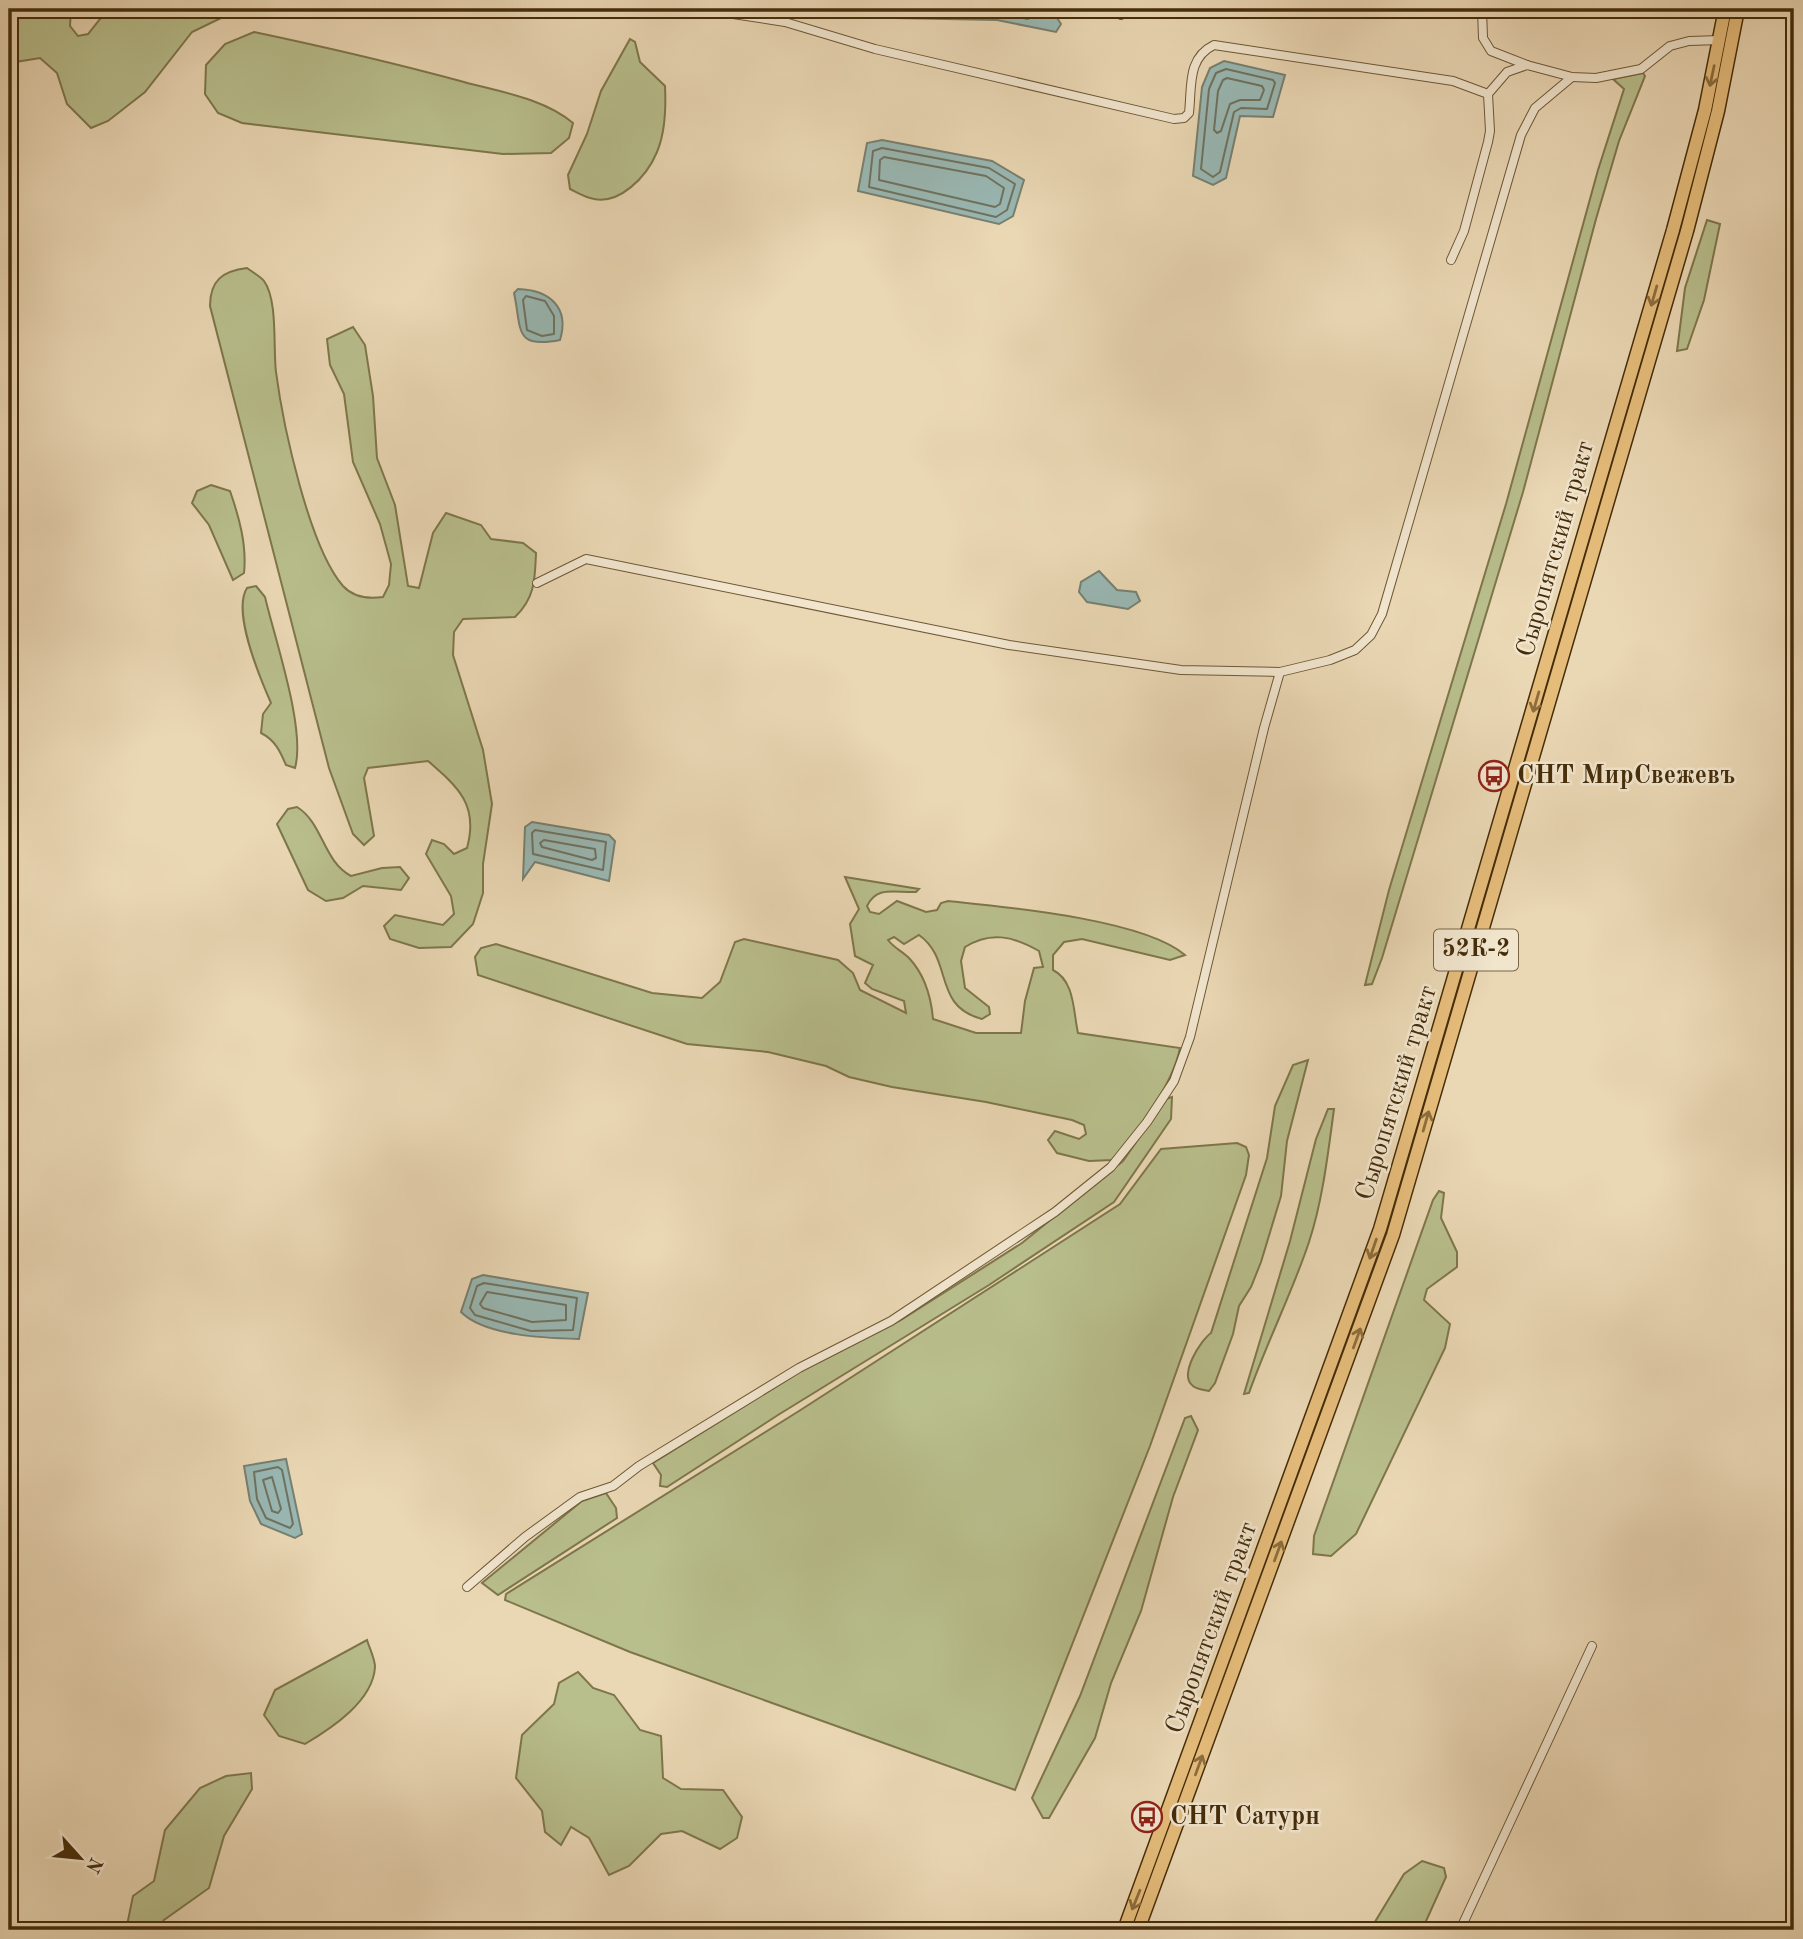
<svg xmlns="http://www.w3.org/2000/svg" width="1803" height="1939" font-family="'Old Standard TT',serif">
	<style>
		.green { fill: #b8be8c; stroke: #7e764b; stroke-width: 2; fill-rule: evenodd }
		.water { fill: #99b8b4; stroke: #778070; stroke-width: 2 }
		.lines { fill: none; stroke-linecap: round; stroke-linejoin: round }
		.shore { stroke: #6f725f; stroke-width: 2 }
		.minor-casing { stroke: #6e5834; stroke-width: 10 }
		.primary-casing { stroke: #452d0a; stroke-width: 15 }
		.minor { stroke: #f1e5ce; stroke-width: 8 }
		.primary { stroke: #e5bc7a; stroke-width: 12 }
		.oneway { stroke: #8d6d3c }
		.labels { text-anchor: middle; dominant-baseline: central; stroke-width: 5; stroke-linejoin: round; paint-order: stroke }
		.shield { fill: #f1e5ce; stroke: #796445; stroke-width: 2 }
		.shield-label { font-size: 24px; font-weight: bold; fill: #452d0a }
		.street-label { font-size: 26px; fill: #452d0a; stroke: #f1e5ce }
		.poi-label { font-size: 26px; font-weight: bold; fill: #452d0a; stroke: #f1e5ce; text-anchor: start }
	</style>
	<rect width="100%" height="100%" fill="#ead7b4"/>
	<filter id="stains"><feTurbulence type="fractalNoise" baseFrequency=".00286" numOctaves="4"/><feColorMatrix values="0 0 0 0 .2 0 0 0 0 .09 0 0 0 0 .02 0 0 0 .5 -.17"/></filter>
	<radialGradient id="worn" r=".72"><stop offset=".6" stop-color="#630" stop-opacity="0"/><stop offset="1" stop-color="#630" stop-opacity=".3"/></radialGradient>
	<!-- green -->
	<g class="green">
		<polygon points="9,9 71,9 70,26 78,36 88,34 108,9 260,9 223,17 192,32 145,92 108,121 91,128 67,104 57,73 40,58 9,63"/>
		<path d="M 254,32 C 325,47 394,63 464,82 C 500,92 543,98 573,123 L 569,138 L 551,153 L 503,154 L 242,123 L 218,113 L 205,94 L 206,65 L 225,44 Z"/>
		<path d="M 630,39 L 635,42 L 640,62 L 665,86 C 666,106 665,133 657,152 C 647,176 619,207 590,198 C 583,196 576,192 570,189 L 568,175 L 587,134 L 601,91 Z"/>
		<polygon points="1643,73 1645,76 1619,141 1596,219 1523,492 1382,958 1372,984 1365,985 1389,890 1506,504 1598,170 1624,89 1613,79"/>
		<polygon points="1707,220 1720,224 1704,300 1687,349 1677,351 1685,288"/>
		<path d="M 247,268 C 252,272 260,276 264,281 C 278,300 273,348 276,372 C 283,425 309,547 343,586 C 354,598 369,599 383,597 L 389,585 L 391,564 L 380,524 L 353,462 L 344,394 L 330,365 L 327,339 L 353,327 L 365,345 L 373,396 L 377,458 L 395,505 L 408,586 L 419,588 L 433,533 L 446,513 L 481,525 L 491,539 L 523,543 L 536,553 C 535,579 535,598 515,617 L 463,619 L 454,632 L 453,655 L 483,750 L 492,804 L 483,864 L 483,893 L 473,924 L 451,947 L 419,948 L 390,939 L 384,926 L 395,915 L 443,925 L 454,914 L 451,896 L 426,854 L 432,840 L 444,844 L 454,854 L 467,848 C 479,805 458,787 428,761 L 368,768 L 364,778 L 374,836 L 364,845 L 353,834 L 329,768 L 210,306 C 210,280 223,271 247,268 Z"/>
		<path d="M 211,485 L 230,491 C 239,517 247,545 244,573 L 233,580 L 209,525 L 192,503 L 197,491 Z"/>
		<path d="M 256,586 L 265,597 C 275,640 306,729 295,768 L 286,765 C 280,751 275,740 261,733 L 263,714 L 271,703 C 260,678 232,611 247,588 Z"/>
		<path d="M 297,807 C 323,823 323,861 351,876 L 382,868 L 400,867 L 409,878 L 401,890 L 363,886 L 343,898 L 326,901 L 308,890 L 277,824 L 288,809 Z"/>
		<path d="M 845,877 L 919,889 L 916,892 C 896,893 877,885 867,906 L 870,912 L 879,914 L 897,901 L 926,912 L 937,910 L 941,903 L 948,901 C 1005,907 1143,919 1185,955 L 1170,960 L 1082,939 L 1064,942 L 1053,955 L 1053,970 C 1075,981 1073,1011 1078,1033 L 1180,1048 C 1173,1084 1137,1134 1112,1160 L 1089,1161 L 1057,1153 L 1048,1140 L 1055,1131 L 1079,1139 L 1086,1134 L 1084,1125 L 1072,1120 L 986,1102 L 892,1087 L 849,1077 L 826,1066 L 768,1052 L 687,1044 L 478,975 L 475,957 L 481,948 L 496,944 L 652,993 L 702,998 L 720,982 L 735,942 L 744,939 L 838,960 L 853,973 L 860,990 L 906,1013 L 904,1001 L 872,989 L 865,983 L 873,965 L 855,956 L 850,924 L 859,909 ZM 919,935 C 954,960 932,1006 982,1019 L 990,1014 L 989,1007 L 965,988 L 961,961 L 965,947 C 990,931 1013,936 1039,951 L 1043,967 L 1034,968 L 1025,1001 L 1021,1033 L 976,1033 L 933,1019 C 931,996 925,975 909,958 C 902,951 894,948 888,940 L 894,937 L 904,944 Z"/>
		<path d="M 1308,1060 L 1287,1141 L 1281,1196 L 1261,1262 L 1251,1287 L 1239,1306 L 1233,1334 L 1215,1383 L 1209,1391 C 1204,1390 1196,1389 1193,1386 C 1178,1375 1201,1340 1211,1333 L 1267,1158 L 1275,1106 L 1293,1065 Z"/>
		<polygon points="1172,1097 1171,1119 1114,1202 989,1285 778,1415 667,1487 660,1486 661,1475 653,1463 801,1371 901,1320 1022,1243 1123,1161 1166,1099"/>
		<path d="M 1328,1109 L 1334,1109 C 1328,1153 1323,1199 1309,1242 C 1292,1293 1267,1342 1249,1393 L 1244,1394 L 1290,1241 L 1316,1139 Z"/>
		<polygon points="1237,1143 1246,1147 1249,1155 1246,1175 1150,1446 1015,1790 630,1652 505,1600 506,1594 799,1411 1120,1204 1161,1149"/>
		<polygon points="1439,1191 1444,1193 1441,1218 1457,1252 1457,1267 1427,1289 1424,1300 1450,1324 1445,1348 1356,1534 1331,1556 1313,1554 1314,1536 1433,1200"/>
		<polygon points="1191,1416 1198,1430 1173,1497 1141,1611 1111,1683 1095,1738 1049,1818 1043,1818 1032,1798 1080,1696 1185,1418"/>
		<polygon points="606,1493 616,1508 617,1518 498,1595 482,1583 582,1501"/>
		<path d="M 367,1640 C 369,1647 375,1659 375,1667 C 373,1701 332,1728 305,1744 L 279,1736 L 264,1715 L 275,1690 Z"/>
		<polygon points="578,1672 593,1688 614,1695 640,1730 661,1736 663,1778 681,1789 723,1790 742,1817 737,1838 720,1849 682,1831 661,1834 629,1866 609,1875 589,1838 571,1827 561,1845 545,1832 542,1811 516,1778 522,1735 554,1704 559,1683"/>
		<polygon points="251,1773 252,1789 224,1836 209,1888 164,1920 156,1930 126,1930 133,1896 154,1881 165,1830 200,1788 226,1776"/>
		<polygon points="1422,1861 1444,1868 1446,1877 1422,1930 1370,1930 1404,1874"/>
	</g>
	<!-- water -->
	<g class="water">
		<polygon points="883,9 1019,9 1055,15 1061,24 1056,32 997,20 894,18 881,11"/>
		<polygon points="1224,61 1285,75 1273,117 1240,116 1226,178 1213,185 1193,176 1202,87 1210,68"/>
		<polygon points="882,140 992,161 1024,180 1013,216 999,224 858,191 867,143"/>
		<path d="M 518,289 C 549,290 570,307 560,340 C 513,349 522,329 514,293 Z"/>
		<polygon points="1099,571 1117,590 1136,592 1140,601 1128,609 1087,602 1079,592 1081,582"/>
		<polygon points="532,822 609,835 615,841 609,881 535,862 523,879 525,827"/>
		<path d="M 483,1275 L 588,1293 L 579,1339 C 545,1338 485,1336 461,1312 L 472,1279 Z"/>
		<polygon points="286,1459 302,1534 295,1538 261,1524 250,1501 244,1466"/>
	</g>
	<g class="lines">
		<!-- shore -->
		<g class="shore">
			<polyline points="891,9 997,13 1028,19 1031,17 1031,9"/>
			<polygon points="1226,69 1273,80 1275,83 1267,109 1241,108 1234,112 1220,172 1213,177 1201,169 1209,89 1216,73"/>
			<polygon points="1227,78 1262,86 1264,90 1260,100 1240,100 1230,104 1221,131 1217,133 1214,130 1218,91 1223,80"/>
			<polygon points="882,148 989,168 1015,184 1007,210 996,217 869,187 873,151"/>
			<polygon points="884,157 986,176 1004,188 1000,204 995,207 879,180 880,160"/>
			<polygon points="526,296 545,301 554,316 554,334 542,336 527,330 523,300"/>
			<polygon points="535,830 606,842 603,870 533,854 532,833"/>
			<polygon points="544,840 595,849 596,858 592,860 542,847 540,843"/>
			<polygon points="484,1283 577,1298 573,1330 531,1331 475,1315 470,1308 477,1286"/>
			<polygon points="487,1292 566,1305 566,1320 532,1322 483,1308 480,1304"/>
			<polygon points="278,1467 282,1470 293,1524 290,1528 266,1518 257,1499 254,1472"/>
			<polygon points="272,1477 281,1509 278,1513 272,1511 263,1480"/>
		</g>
		<!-- minor casing -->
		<g class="minor-casing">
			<g id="minor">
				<path d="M 700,9 L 785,22 L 875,49 L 1174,119 L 1184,118 L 1189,113 C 1192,86 1187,58 1214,45 L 1453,81 L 1488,94"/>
				<polyline points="1482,9 1483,38 1491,51 1527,65"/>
				<polyline points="1121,15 1122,9"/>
				<polyline points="1451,260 1464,231 1488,142 1490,131 1488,94 1507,72 1527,65 1572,77 1596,78 1641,69 1670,46 1689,41 1720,40"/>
				<polyline points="537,583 586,559 1009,645 1181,670 1280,672 1330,660 1355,650 1371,635 1382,614 1521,135 1535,108 1572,77"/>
				<polyline points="467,1587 525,1537 580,1497 613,1486 639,1466 799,1368 891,1321 1055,1212 1111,1167 1147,1122 1174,1081 1190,1037 1264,728 1280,672"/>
				<polyline points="1460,1930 1592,1646"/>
			</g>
		</g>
		<!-- primary casing -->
		<g class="primary-casing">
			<g id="primary">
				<polyline points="1124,1930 1380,1229 1673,230 1705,110 1725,9"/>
				<polyline points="1138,1930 1393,1235 1687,231 1718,111 1738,9"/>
			</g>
		</g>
		<!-- minor -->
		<use href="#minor" class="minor"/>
		<!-- primary -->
		<use href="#primary" class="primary"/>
	</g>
	<!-- one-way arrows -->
	<defs><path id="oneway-shaft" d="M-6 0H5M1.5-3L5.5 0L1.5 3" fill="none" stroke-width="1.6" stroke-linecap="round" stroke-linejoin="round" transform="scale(1.75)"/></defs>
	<g class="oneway">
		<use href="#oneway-shaft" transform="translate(1712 76) rotate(102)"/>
		<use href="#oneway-shaft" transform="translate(1654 296) rotate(106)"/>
		<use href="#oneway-shaft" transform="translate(1536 702) rotate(106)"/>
		<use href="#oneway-shaft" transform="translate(1426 1121) rotate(-74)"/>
		<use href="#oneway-shaft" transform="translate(1373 1249) rotate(109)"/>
		<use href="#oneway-shaft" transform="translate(1357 1338) rotate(-70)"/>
		<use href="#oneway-shaft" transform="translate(1278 1551) rotate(-70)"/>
		<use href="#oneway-shaft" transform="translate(1199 1765) rotate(-70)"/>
		<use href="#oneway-shaft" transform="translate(1136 1900) rotate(112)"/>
	</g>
	<!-- icons -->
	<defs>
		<g id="bus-ring" transform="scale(1.575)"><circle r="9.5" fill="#f1e5ce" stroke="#8f2418" stroke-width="1.5"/><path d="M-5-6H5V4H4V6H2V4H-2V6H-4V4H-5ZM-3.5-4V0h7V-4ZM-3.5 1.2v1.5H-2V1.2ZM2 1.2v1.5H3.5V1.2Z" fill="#8f2418"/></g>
	</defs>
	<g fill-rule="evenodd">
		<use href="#bus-ring" x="1494" y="776"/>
		<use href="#bus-ring" x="1147" y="1817"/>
	</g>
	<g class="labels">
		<!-- shield labels -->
		<rect class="shield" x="1434" y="929.5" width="84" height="41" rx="5"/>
		<g class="shield-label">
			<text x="1476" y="950">52К-2</text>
		</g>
		<!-- street labels -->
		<g class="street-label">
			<text transform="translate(1556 549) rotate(-74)">Сыропятский тракт</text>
			<text transform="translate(1397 1093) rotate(-73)">Сыропятский тракт</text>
			<text transform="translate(1212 1628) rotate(-70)">Сыропятский тракт</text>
		</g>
		<!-- poi labels -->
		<g class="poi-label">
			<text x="1517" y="776">СНТ МирСвежевъ</text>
			<text x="1170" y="1817">СНТ Сатурн</text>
		</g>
	</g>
	<!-- margin -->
	<rect width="1803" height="1939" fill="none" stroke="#ead7b4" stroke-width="35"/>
	<rect x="10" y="10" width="1782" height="1918" fill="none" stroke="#452d0a" stroke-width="3.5"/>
	<rect x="18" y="18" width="1768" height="1904" fill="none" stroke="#452d0a" stroke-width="2"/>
	<!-- north arrow -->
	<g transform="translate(80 1858) rotate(117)" stroke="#f1e5ce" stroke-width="5" paint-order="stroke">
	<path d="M0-5L12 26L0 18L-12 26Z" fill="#452d0a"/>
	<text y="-10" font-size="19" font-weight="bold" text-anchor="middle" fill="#452d0a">N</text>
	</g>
	<rect width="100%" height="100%" filter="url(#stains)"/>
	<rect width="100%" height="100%" fill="url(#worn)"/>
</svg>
